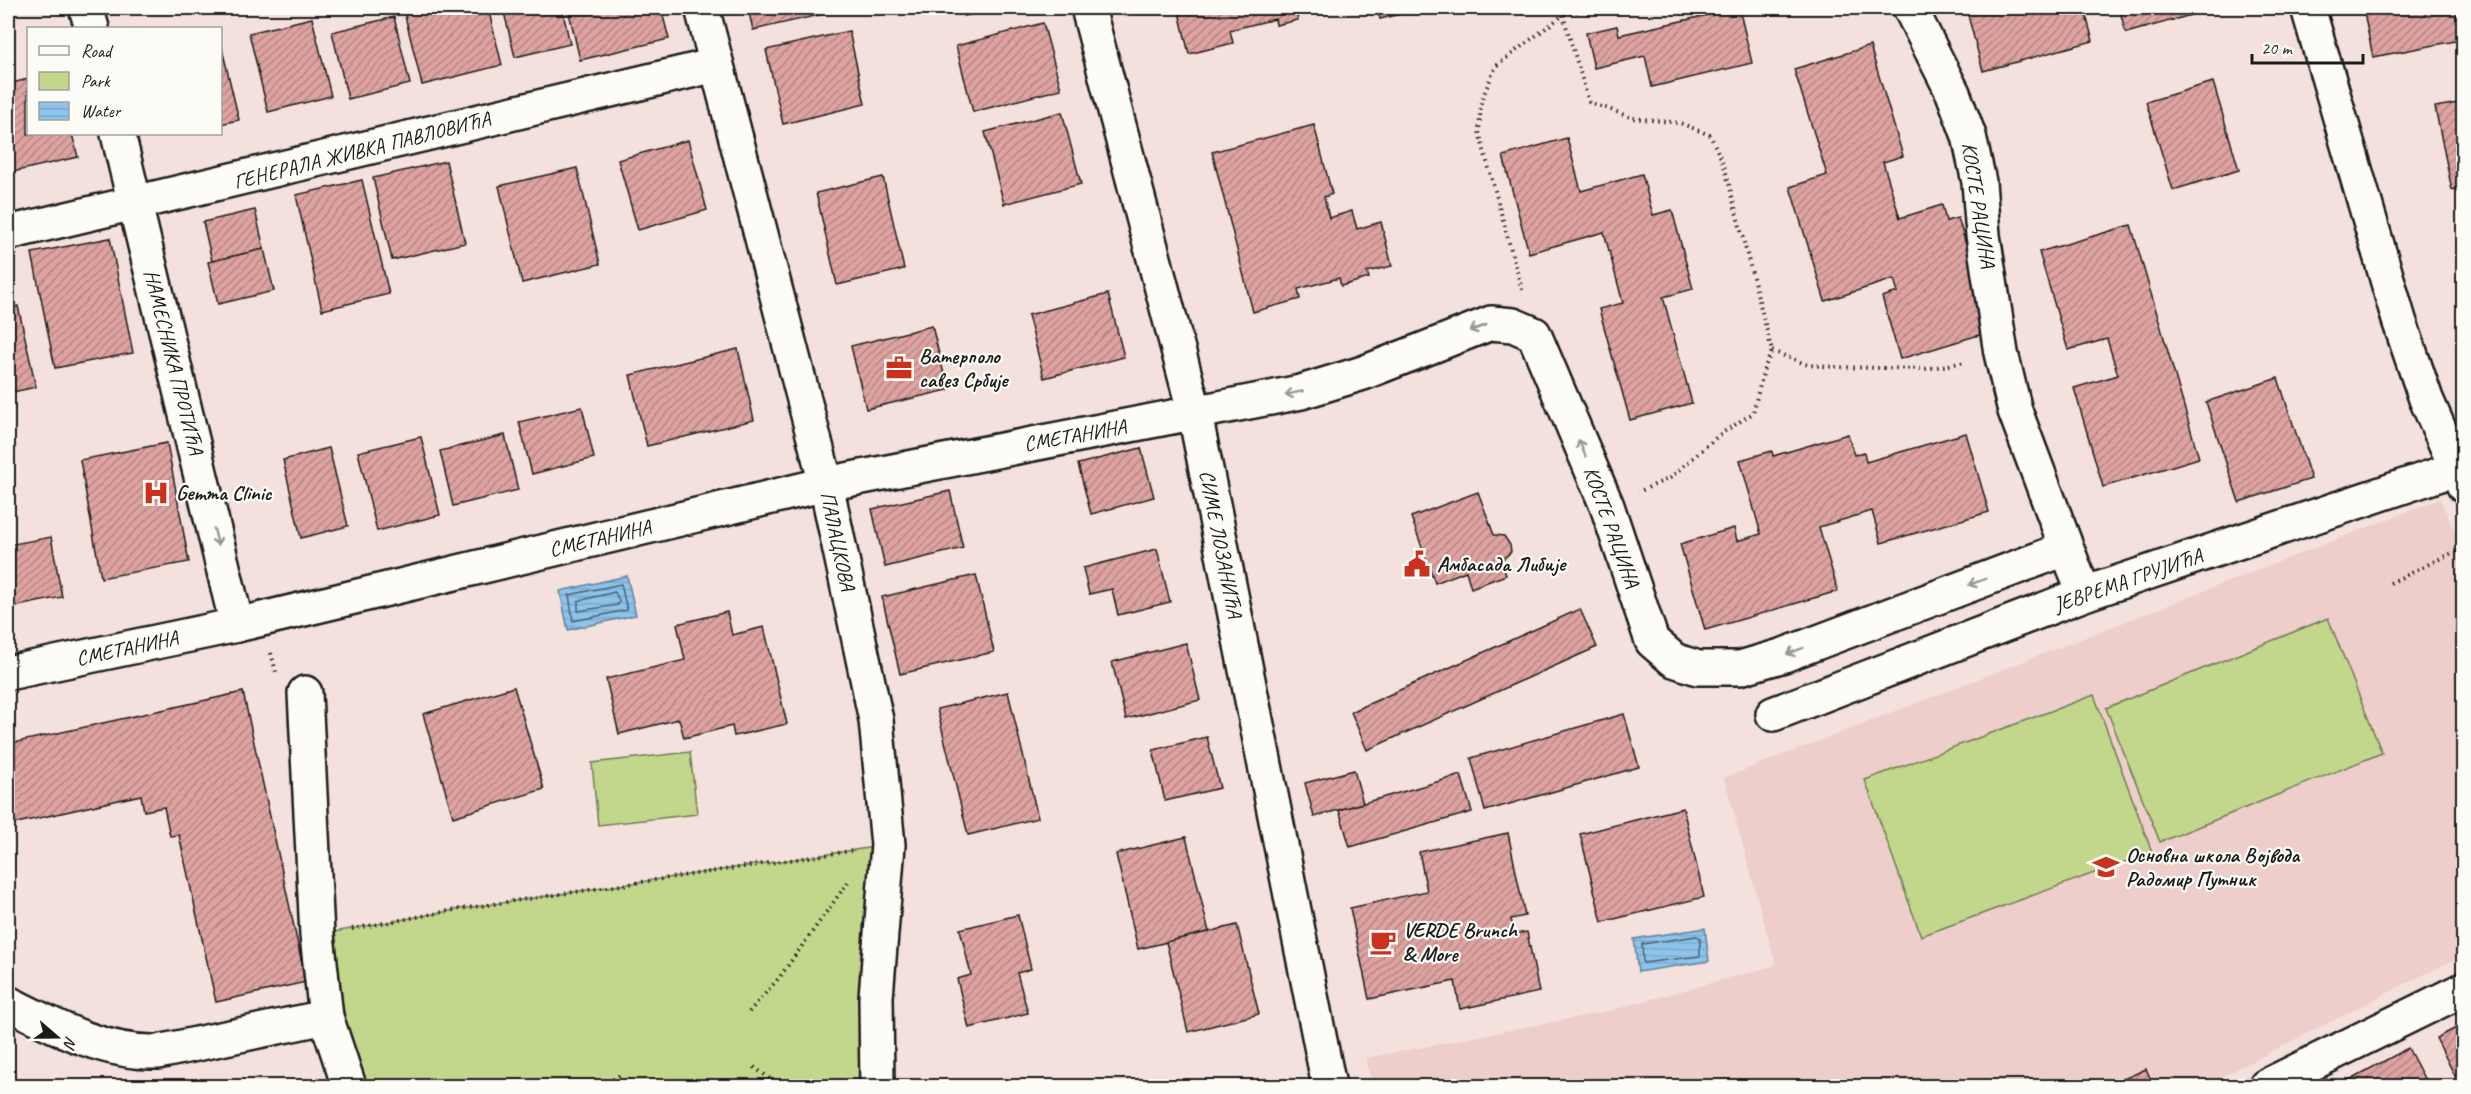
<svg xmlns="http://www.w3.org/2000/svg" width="2471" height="1094" font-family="Caveat,sans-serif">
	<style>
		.built { fill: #edcecb }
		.green { fill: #c3d78c; stroke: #707a54; stroke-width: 1.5 }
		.water { fill: url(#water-rules); stroke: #608199; stroke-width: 1.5 }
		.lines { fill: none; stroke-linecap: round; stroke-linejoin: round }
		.shore { stroke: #4a5f6f; stroke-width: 1.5 }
		.building { fill: url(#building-hatch); stroke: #1c1c1c; stroke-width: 1.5 }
		.minor-casing { stroke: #1c1c1c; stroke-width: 38 }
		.path { stroke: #1c1c1c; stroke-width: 4; stroke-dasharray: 1.5 4.5; stroke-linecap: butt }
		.minor { stroke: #fdfcf7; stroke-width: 33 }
		.oneway { stroke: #989794 }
		.labels { text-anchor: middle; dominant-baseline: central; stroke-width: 4.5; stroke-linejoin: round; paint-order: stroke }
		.street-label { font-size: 21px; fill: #1c1c1c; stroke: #fdfcf7 }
		.poi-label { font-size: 21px; font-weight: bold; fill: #1c1c1c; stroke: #fdfcf7; text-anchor: start }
	</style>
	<defs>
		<pattern id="water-rules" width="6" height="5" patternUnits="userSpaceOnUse" patternTransform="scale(1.5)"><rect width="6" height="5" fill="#8ec4ec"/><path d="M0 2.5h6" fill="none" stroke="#7aa8ca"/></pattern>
		<pattern id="building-hatch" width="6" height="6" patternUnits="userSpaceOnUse" patternTransform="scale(1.5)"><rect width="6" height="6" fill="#dea3a0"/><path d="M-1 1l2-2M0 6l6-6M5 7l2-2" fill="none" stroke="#b38482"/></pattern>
	</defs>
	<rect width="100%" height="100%" fill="#f4e1dd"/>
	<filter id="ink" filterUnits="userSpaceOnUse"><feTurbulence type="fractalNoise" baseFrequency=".0167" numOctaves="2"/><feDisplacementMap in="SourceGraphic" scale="12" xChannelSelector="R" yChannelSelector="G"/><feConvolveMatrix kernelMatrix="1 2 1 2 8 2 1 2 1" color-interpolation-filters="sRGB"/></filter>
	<g filter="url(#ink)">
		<!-- built -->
		<polygon class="built" points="2440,499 2464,551 2463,955 2203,1086 1372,1086 1366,1058 1609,1011 1776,965 1724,778"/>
		<!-- green -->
		<g class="green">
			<polygon points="2328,618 2382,753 2160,842 2106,708"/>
			<polygon points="2094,695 2152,852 1921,936 1865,780"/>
			<polygon points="690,752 697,814 598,825 592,763"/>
			<polygon points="888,845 877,1086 349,1086 317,935 460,909"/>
		</g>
		<!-- water -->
		<g class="water">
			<polygon points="627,576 636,615 568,630 560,591"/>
			<polygon points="1705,928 1709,961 1638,972 1634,939"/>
		</g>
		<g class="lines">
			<!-- shore -->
			<g class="shore">
				<polygon points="621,584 627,610 573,621 569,595"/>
				<polygon points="615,592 619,601 618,605 578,611 578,601"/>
				<polygon points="1697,936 1700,938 1700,956 1643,963 1642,944"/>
			</g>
		</g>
		<!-- building -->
		<g class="building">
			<polygon points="403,8 488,8 502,65 422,85"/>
			<polygon points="503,8 562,8 570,44 515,57"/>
			<polygon points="568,8 661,8 669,39 580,60"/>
			<polygon points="748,8 837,8 837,11 753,30"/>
			<polygon points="962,8 1003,8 964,16"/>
			<polygon points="1178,8 1303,8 1296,9 1298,20 1276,25 1275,19 1230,30 1233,43 1189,54"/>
			<polygon points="1377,8 1424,8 1380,19"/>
			<polygon points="1739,8 1752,63 1652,87 1645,56 1594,68 1586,33 1617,26 1619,35"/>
			<polygon points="1966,8 2084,8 2093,41 1983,71"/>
			<polygon points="2119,8 2201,8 2202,12 2126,33"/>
			<polygon points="2363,8 2455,8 2461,40 2373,57"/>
			<polygon points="394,17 410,84 348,99 332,32"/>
			<polygon points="312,18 331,96 268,112 249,33"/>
			<polygon points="1043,23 1061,89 973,112 956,46"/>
			<polygon points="849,31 865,104 783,124 766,50"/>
			<polygon points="220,40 239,120 220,124"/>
			<polygon points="1870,46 1903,156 1883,162 1900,218 1942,205 1946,221 1958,218 1992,331 1900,359 1882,297 1898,292 1894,279 1825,301 1790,187 1827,175 1794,69"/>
			<polygon points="28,79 28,134 72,134 78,157 8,173 8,84"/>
			<polygon points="2213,82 2239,170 2173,190 2146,102"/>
			<polygon points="2464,102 2464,187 2452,190 2435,107"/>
			<polygon points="1062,112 1081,184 1004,204 985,132"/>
			<polygon points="1314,125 1332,194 1324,197 1329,218 1352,211 1357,229 1381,222 1392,266 1367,272 1369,278 1341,286 1339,278 1298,289 1300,299 1253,312 1212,152"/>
			<polygon points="1567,138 1581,191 1642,174 1653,215 1672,210 1693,289 1663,297 1692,403 1630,420 1599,309 1623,303 1604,232 1529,253 1503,156"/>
			<polygon points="688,140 707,210 638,230 618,160"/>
			<polygon points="446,161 465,243 392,260 373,178"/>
			<polygon points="577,168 600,264 522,283 499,186"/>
			<polygon points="883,177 904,269 837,285 816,193"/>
			<polygon points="362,180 389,294 322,310 296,195"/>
			<polygon points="255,210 264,249 212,261 203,222"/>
			<polygon points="2131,225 2199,458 2103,487 2074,388 2118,375 2107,339 2068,350 2039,252"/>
			<polygon points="110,238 133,353 55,368 32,253"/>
			<polygon points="264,249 274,291 218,304 208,262"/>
			<polygon points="1108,294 1124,357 1044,378 1028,315"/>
			<polygon points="18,306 36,387 8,393 8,309"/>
			<polygon points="932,326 948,390 866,409 851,346"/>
			<polygon points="738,349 754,420 647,446 630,375"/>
			<polygon points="2278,378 2311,479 2239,502 2206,402"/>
			<polygon points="582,407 594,458 532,474 519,422"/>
			<polygon points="1966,433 1989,512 1881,543 1872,511 1819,527 1838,591 1705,630 1680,544 1734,528 1737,541 1761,534 1740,460 1772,451 1773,456 1848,434 1854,455 1864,452 1866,462"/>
			<polygon points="505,435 518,490 453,506 440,451"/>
			<polygon points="421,437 440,515 377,531 358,452"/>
			<polygon points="167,443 189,562 101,578 80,460"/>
			<polygon points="329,448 348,526 301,538 283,460"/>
			<polygon points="1141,448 1154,497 1091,514 1078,464"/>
			<polygon points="950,491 963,548 885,567 872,509"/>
			<polygon points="1478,492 1494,535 1504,536 1510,545 1511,552 1501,561 1506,575 1471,588 1466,571 1435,583 1411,517"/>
			<polygon points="51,537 62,597 8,608 8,545"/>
			<polygon points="1157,549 1170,602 1118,615 1112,589 1089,594 1083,568"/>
			<polygon points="976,575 994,652 900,674 882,597"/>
			<polygon points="1580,609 1597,647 1367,750 1351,712"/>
			<polygon points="727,612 732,635 764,627 787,724 734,736 732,726 684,738 679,719 619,734 606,679 685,660 677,624"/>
			<polygon points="1186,643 1200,700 1126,719 1112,662"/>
			<polygon points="514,687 544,789 453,817 423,714"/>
			<polygon points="243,692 306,982 216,1002 179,835 170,836 164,807 144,811 141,795 8,825 8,744"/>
			<polygon points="1008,692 1038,818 968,835 937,709"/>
			<polygon points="1624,714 1639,767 1485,811 1471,758"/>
			<polygon points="1207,737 1220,788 1165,801 1153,750"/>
			<polygon points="1354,770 1363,803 1314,817 1305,783"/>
			<polygon points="1461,775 1472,812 1350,847 1339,810"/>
			<polygon points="1683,808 1704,897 1602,922 1580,834"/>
			<polygon points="1508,833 1525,916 1511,919 1514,934 1527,932 1539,992 1460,1009 1455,981 1369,999 1350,908 1427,891 1419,852"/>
			<polygon points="1186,837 1209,932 1138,949 1116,854"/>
			<polygon points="1018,915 1031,969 1017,973 1028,1013 969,1028 957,979 971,975 960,929"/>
			<polygon points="1237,925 1259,1014 1188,1032 1166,942"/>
			<polygon points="2464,1024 2464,1086 2460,1086 2436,1038"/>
			<polygon points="2408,1048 2428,1086 2344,1086 2342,1084"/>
			<polygon points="2146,1069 2154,1086 2108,1086"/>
		</g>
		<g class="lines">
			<!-- minor casing -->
			<g class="minor-casing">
				<g id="minor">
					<polyline points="86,8 92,28"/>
					<polyline points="702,8 826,484 876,720 888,845 876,997 877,1086"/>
					<polyline points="1088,8 1195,414 1329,1086"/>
					<polyline points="1910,8 1953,93 1969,136 1979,182 1983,235 2001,353 2015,411 2084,594"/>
					<polyline points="2308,8 2399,320 2426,399 2464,486"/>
					<polyline points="118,134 237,625"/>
					<polyline points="8,233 716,65"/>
					<polyline points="8,673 237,625 826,484 1301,392 1363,373 1491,323 1513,325 1534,334 1607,506 1652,641 1674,660 1698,668 1740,668 1784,655 2065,549"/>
					<polyline points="305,693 317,935 326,1017 349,1086"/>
					<polyline points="1773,714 2084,594 2455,469"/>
					<path d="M 8,1003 C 54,1026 105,1054 158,1052 L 326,1017"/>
					<polyline points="2266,1086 2464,989"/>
				</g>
			</g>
			<!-- path -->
			<g class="path">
				<polyline points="1563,15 1589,102 1633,118 1680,123 1710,135 1724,165 1772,351 1764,369 1753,413 1719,435 1670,478 1638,492"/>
				<polyline points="1522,290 1479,132 1481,101 1496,66 1563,15 1589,8"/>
				<polyline points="1772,351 1808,365 1835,367 1925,369 1966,362"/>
				<polyline points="2390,583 2464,547"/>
				<polyline points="271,653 276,672"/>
				<polyline points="352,929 460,909 851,851"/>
				<polyline points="749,1012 779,978 848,882"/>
				<polyline points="754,1067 780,1086"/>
				<polyline points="603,1086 623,1073"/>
			</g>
			<!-- minor -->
			<use href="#minor" class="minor"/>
		</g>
		<!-- one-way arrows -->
		<defs><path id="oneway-shaft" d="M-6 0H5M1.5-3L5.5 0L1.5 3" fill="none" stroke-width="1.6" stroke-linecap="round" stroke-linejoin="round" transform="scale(1.5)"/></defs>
		<g class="oneway">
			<use href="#oneway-shaft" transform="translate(1478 328) rotate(159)"/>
			<use href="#oneway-shaft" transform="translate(1294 393) rotate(168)"/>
			<use href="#oneway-shaft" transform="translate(1582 448) rotate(-113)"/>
			<use href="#oneway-shaft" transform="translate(216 537) rotate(76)"/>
			<use href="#oneway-shaft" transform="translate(1977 582) rotate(159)"/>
			<use href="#oneway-shaft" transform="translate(1795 651) rotate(160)"/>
		</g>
	</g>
	<!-- icons -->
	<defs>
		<g id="office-bare" transform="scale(2.07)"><path d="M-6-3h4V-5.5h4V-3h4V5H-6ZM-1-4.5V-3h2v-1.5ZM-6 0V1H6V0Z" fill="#c8321e" stroke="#fdfcf7" stroke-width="2.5" paint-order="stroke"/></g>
		<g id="hospital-bare" transform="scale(2.07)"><path d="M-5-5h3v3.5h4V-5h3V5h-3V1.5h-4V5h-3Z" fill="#c8321e" stroke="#fdfcf7" stroke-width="2.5" paint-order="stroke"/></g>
		<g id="civic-bare" transform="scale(2.07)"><path d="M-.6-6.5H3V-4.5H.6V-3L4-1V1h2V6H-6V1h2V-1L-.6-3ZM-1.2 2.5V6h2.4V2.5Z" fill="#c8321e" stroke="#fdfcf7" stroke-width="2.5" paint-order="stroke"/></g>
		<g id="school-bare" transform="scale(2.07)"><path d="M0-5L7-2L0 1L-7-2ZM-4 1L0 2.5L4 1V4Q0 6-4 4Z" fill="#c8321e" stroke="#fdfcf7" stroke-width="2.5" paint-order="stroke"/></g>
		<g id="cafe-bare" transform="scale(2.07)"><path d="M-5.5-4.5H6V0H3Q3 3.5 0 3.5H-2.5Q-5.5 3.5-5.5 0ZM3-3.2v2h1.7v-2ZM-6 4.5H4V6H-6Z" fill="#c8321e" stroke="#fdfcf7" stroke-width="2.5" paint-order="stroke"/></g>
	</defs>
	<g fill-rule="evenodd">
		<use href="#office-bare" x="899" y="368"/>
		<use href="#hospital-bare" x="156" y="493"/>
		<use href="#civic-bare" x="1417" y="564"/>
		<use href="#school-bare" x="2106" y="867"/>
		<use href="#cafe-bare" x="1383" y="942"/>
	</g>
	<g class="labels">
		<!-- street labels -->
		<g class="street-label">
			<text transform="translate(362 150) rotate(-14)">ГЕНЕРАЛА ЖИВКА ПАВЛОВИЋА</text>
			<text transform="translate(1979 205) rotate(81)">КОСТЕ РАЦИНА</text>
			<text transform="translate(174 362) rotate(76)">НАМЕСНИКА ПРОТИЋА</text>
			<text transform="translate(1075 435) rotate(-10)">СМЕТАНИНА</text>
			<text transform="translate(1612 527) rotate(70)">КОСТЕ РАЦИНА</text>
			<text transform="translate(600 538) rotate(-13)">СМЕТАНИНА</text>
			<text transform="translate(838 541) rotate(78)">ПАЛАЦКОВА</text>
			<text transform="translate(1221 544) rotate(79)">СИМЕ ЛОЗАНИЋА</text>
			<text transform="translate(2128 580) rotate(-19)">ЈЕВРЕМА ГРУЈИЋА</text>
			<text transform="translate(127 648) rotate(-12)">СМЕТАНИНА</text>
		</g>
		<!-- poi labels -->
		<g class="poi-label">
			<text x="919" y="356">Ватерполо<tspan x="919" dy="24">савез Србије</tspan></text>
			<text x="176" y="493">Gemma Clinic</text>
			<text x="1437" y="564">Амбасада Либије</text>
			<text x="2126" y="855">Основна школа Војвода<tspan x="2126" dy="24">Радомир Путник</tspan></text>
			<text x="1403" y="930">VERDE Brunch<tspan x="1403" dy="24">&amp; More</tspan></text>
		</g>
	</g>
	<!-- margin -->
	<rect width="2471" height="1094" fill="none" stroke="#fdfcf7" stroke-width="30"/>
	<rect x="15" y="15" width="2441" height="1064" fill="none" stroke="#1c1c1c" stroke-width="2" filter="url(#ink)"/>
	<!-- legend -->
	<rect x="27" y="27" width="195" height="108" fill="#fdfcf7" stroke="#a3a29f" stroke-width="1.5"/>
	<rect x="39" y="46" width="30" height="9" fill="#fdfcf7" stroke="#a3a29f" stroke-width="1.5"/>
	<text x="81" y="57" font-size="18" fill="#1c1c1c">Road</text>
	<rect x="39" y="72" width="30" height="18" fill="#c3d78c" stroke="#a3a29f" stroke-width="1.5"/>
	<text x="81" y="87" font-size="18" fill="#1c1c1c">Park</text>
	<rect x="39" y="102" width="30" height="18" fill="url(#water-rules)" stroke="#a3a29f" stroke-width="1.5"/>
	<text x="81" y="117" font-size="18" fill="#1c1c1c">Water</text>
	<!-- north arrow -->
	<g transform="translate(57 1037) rotate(110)" stroke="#fdfcf7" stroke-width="4.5" paint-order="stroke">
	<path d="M0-4.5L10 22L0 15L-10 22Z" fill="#1c1c1c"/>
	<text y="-9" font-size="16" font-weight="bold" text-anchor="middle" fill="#1c1c1c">N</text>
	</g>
	<!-- scale -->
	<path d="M2252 54v9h111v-9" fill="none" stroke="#1c1c1c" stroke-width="3"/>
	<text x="2261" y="54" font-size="18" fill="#1c1c1c" stroke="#fdfcf7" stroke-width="4.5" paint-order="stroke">20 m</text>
</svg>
